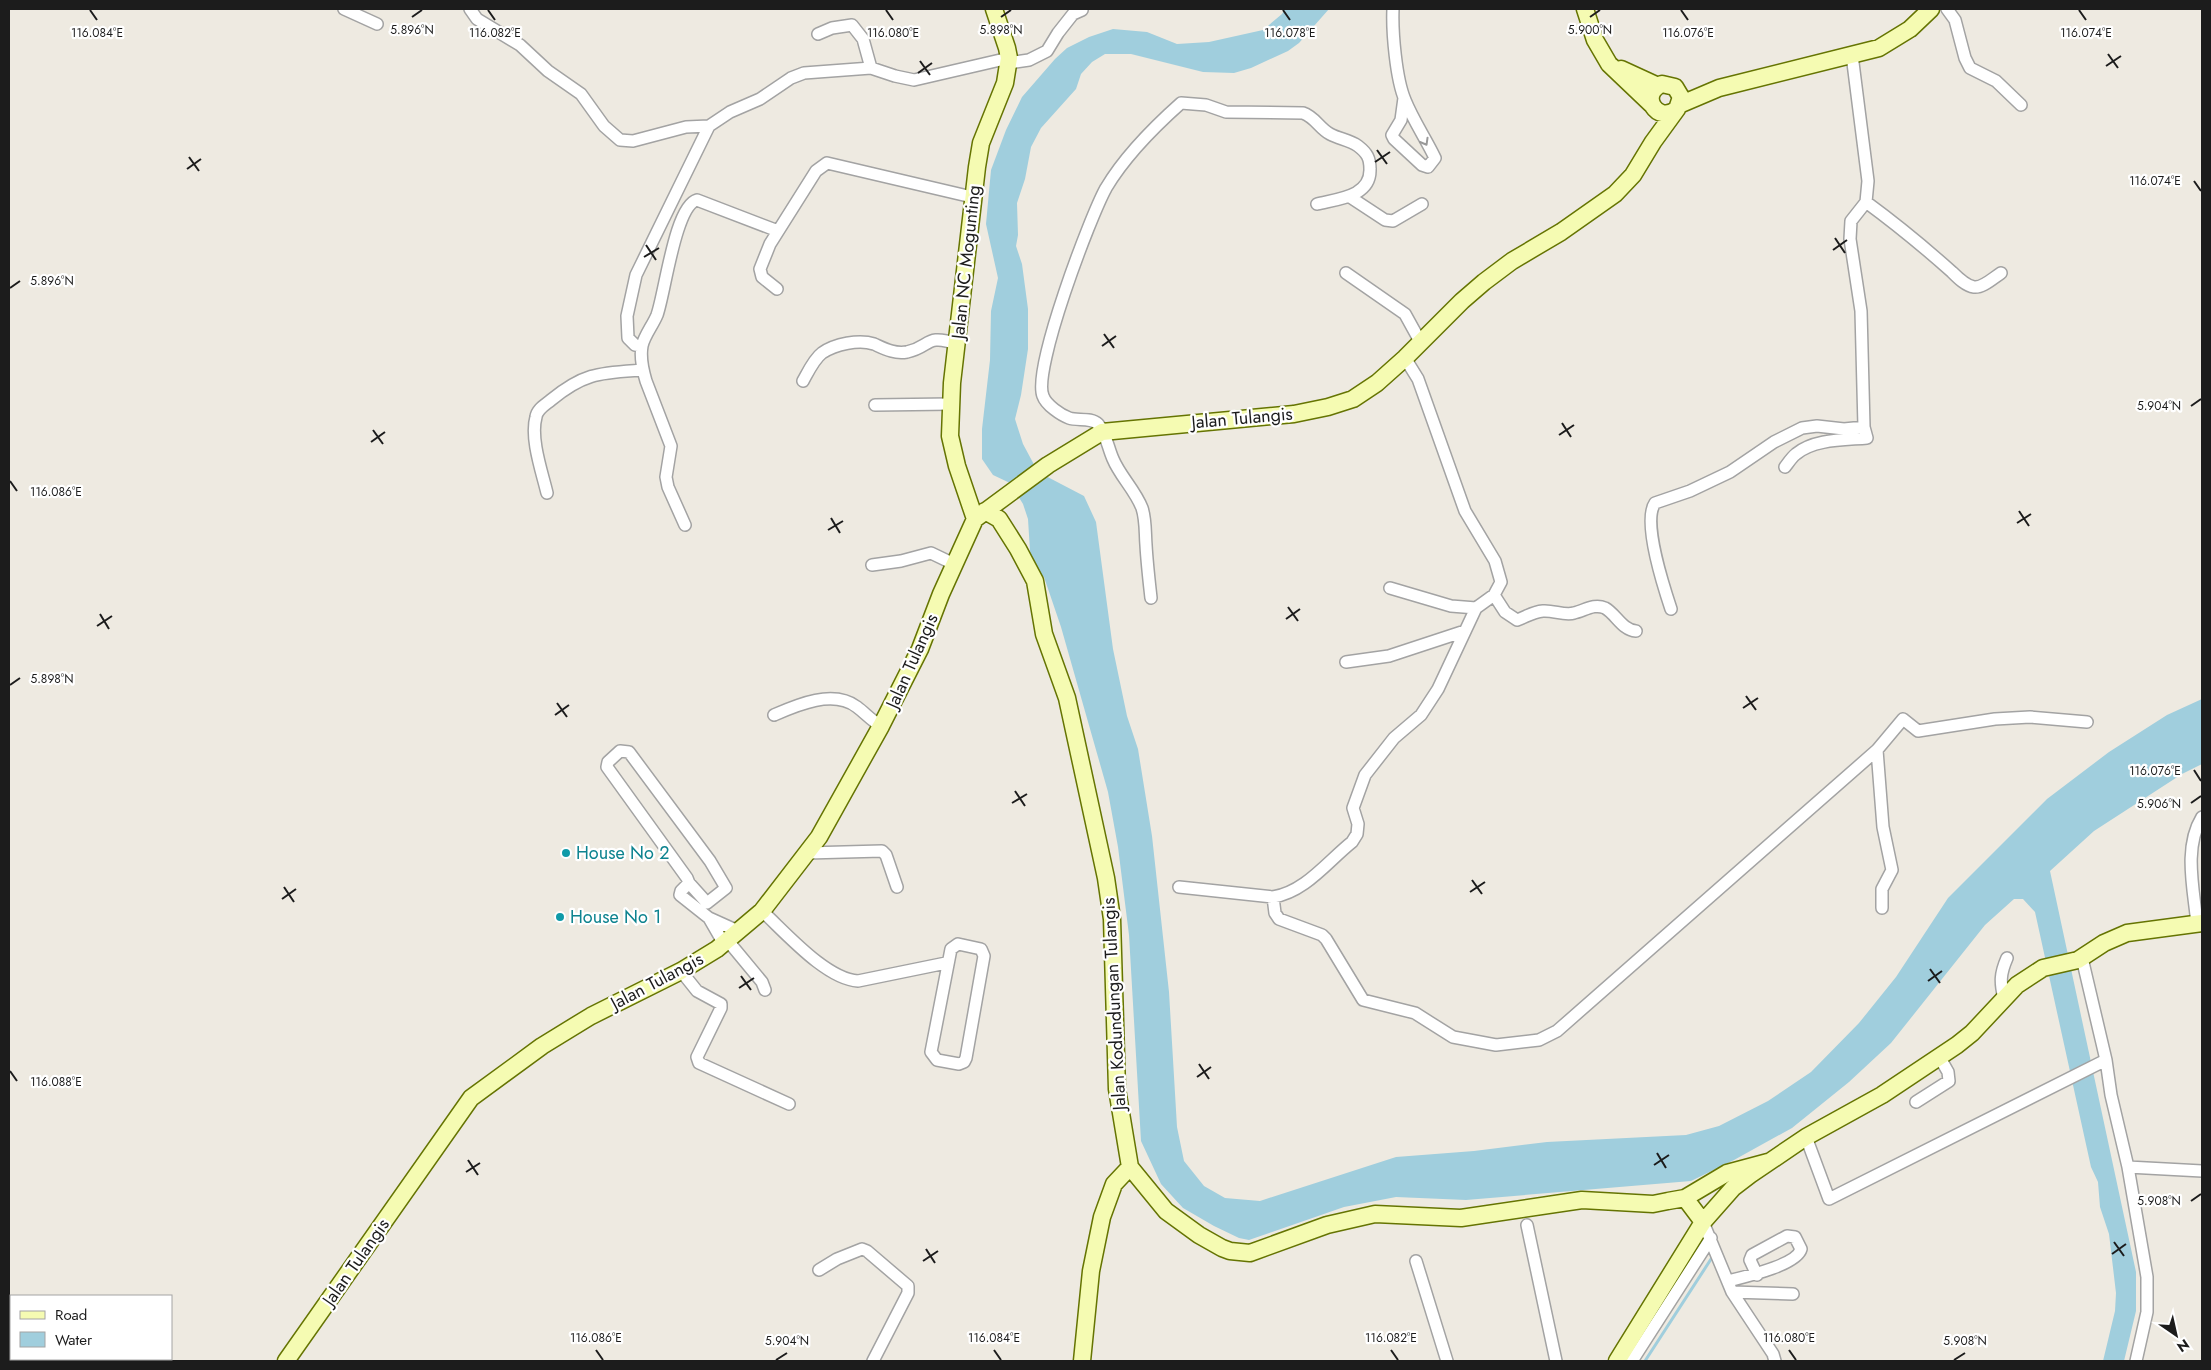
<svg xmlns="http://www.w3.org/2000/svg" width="2211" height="1370" viewBox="0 0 2211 1370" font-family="Jost,sans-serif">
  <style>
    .water { fill: #a0cedd }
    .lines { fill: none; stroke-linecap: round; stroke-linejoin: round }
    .stream { stroke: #a0cedd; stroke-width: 3 }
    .street-casing { stroke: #a3a3a3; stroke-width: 14 }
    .secondary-casing { stroke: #657402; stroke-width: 19 }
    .street { stroke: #fff; stroke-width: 11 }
    .secondary { stroke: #f5fbb2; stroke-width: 16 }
    .oneway { stroke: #999 }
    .ticks { fill: none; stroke: #1c1c1c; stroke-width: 2 }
    .culture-dot { fill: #0f9aa8; stroke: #fff; stroke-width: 2 }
    .labels { text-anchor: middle; stroke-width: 4.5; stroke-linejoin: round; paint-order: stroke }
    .street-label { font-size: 18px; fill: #1c1c1c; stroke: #fff }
    .culture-label { font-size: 18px; fill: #0d838f; stroke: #fff; text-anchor: start }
    .ticks-label { font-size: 12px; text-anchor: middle; fill: #1c1c1c; stroke: #fff; stroke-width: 4.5; stroke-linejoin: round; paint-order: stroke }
  </style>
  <rect width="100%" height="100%" fill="#eeeae1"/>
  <path class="water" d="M 1285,9 L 1329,9 L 1299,43 L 1288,51 L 1251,68 L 1234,73 L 1203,72 L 1131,54 L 1105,54 L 1092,62 L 1081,74 L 1076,89 L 1041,128 L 1031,147 L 1025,179 L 1017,203 L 1018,235 L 1016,246 L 1022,264 L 1028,309 L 1028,349 L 1021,395 L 1015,419 L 1023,444 L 1038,472 L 1084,496 L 1096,522 L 1113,649 L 1127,716 L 1138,749 L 1152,836 L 1169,992 L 1177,1127 L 1184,1161 L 1204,1186 L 1225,1198 L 1260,1201 L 1396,1157 L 1474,1151 L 1547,1142 L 1686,1135 L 1719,1126 L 1768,1101 L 1811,1072 L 1859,1023 L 1896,977 L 1948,898 L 2047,799 L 2109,752 L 2167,715 L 2202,699 L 2202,764 L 2182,774 L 2094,831 L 2050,871 L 2136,1272 L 2136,1311 L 2124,1361 L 2103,1361 L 2115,1311 L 2116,1293 L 2109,1234 L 2100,1207 L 2098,1182 L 2091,1167 L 2035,912 L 2023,899 L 2014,899 L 1985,925 L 1891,1043 L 1849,1082 L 1792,1128 L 1734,1160 L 1691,1181 L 1466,1200 L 1396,1197 L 1344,1207 L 1249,1240 L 1239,1238 L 1214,1226 L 1183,1208 L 1161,1184 L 1141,1141 L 1129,935 L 1118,847 L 1108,792 L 1061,627 L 1044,577 L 1033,567 L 1030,551 L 1028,519 L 1023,504 L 1010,483 L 993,475 L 982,459 L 982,429 L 990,360 L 991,311 L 998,278 L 986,224 L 991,170 L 1006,130 L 1022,97 L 1055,59 L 1067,48 L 1089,37 L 1113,29 L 1147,32 L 1177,44 L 1209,42 L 1263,30 L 1282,14 Z"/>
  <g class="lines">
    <path class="stream" d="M 1645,1361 L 1713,1256"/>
    <defs>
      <path id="street" d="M 344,9 L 377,24
        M 470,9 L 477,19 L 520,45 L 548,71 L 581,94 L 604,126 L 620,140 L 633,141 L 686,127 L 709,126 L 730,112 L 760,99 L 791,78 L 804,73 L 871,68 L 895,76 L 914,80 L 1009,58
        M 1393,9 C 1392,32 1396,79 1405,100 C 1413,120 1426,139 1435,158 L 1428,167 L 1422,165 L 1394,139 L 1392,135 L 1401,120 L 1404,98
        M 1947,9 L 1955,20 L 1965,58 L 1970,68 L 1996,81 L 2021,105
        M 818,34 L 832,28 L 852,25 L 863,39 L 871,68
        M 1008,63 L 1029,60 L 1047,51 L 1058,33 L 1073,14 L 1082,10
        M 1350,197 L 1385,220 L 1393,221 L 1422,204
        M 1866,202 C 1896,224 1924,247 1952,272 C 1958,278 1966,286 1974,287 C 1983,288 1993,278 2001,273
        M 1346,273 L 1405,314 L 1421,343
        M 777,289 L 762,277 L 760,269 L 770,244 L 816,171 L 827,163 L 972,197
        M 642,346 L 635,345 L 628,338 L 627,316 L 636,275 L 709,126
        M 803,381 C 808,372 814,359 822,353 C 835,344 859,339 874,344 C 885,349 894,354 907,352 C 931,347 925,333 957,344
        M 875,405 L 951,404
        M 1785,467 C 1788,463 1792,457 1796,454 C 1814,439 1844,440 1867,438 L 1864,427 L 1861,311 L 1850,239 L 1851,221 L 1866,202 L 1868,181 L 1852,55
        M 547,493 C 542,472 530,438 536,417 C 537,409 545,405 551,400 C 585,372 601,373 643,370
        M 685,525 L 668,487 L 666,477 L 671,446 L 646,381 C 643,371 640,357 642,346 C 644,336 653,325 657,315 C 665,293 675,206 697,200 L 778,231
        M 872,565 L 901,561 L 931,553 L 954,564
        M 1390,588 L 1451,606 L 1476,608
        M 1494,595 L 1505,612 L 1517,620 C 1526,617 1532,612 1543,611 C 1553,610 1565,616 1574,613 C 1584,611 1594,603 1605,608 C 1616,614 1622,630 1636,631
        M 1151,598 C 1149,580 1147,563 1146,545 C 1145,533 1146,520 1142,508 C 1135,490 1120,476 1113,459 C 1108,448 1106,433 1098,424 C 1091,417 1077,421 1069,418 C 1061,415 1046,405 1043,396 C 1032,370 1090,217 1106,188 C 1125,156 1154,127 1181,103 L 1206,105 L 1226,112 L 1303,113 C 1315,117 1319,128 1330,134 C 1339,139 1350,140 1358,146 C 1367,153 1370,158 1370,169 C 1371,197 1337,199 1317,204
        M 1671,609 C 1664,588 1642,521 1655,503 L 1690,491 L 1730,472 L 1774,442 L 1802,428 L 1817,426 L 1844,429 L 1864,427
        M 1346,662 L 1389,656 L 1465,631
        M 774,715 C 797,705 833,689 857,707 C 865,713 872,721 881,726
        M 1877,750 L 1883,827 L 1892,870 L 1882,889 L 1882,908
        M 807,853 L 882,851 L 886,855 L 897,887
        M 689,883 L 707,903 L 726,888 L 710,861 L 629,752 L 620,751 L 608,762 L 607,767 L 687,878 L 689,883 L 681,891 L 680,895 L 709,918 L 740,932
        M 1179,887 L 1273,897 C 1305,892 1327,862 1352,842 L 1357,834 L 1358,824 L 1353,808 L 1365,775 L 1394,738 L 1421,715 L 1438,689 L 1476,608 L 1494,595 L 1501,582 L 1495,561 L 1465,511 L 1423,393 L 1418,379 L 1405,358
        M 1273,897 L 1275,913 L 1279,919 L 1322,935 L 1326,939 L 1363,1000 L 1415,1013 L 1453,1037 L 1496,1045 L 1539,1040 L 1557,1031 L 1877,750 L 1903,719 L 1918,731 L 1995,719 L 2030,717 L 2087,722
        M 762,911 C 786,933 826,979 858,981 L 946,963
        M 709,918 L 724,944
        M 2197,924 C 2194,890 2183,848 2202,817
        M 728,941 L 762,982 L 765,990
        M 958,944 L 981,949 L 984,956 L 966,1058 L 964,1062 L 959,1064 L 937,1060 L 931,1052 L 951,949 Z
        M 2082,958 L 2106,1060 L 2111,1095 L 2128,1167 L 2147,1277 L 2147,1312 L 2136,1361
        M 681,971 L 697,991 L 721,1004 L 721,1008 L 697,1057 L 699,1063 L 789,1104
        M 2004,999 C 2000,982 2000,974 2007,958
        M 1916,1102 L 1949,1081 L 1948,1072 L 1940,1058
        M 1806,1137 L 1829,1199 L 2106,1060
        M 2128,1167 L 2202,1171
        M 1703,1222 L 1732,1292 L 1773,1354 L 1775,1361
        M 1527,1225 L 1556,1361
        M 1416,1261 L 1447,1361
        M 819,1270 L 837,1259 L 862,1249 L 867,1251 L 908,1286 L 908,1293 L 873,1361
        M 1728,1281 C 1744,1277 1797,1265 1801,1249 L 1795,1237 L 1787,1236 L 1752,1255 L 1750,1260 L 1757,1275
        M 1732,1292 L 1793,1294
        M 1632,1361 L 1711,1238"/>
      <path id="secondary" d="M 1585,9 L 1595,40 L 1609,64 L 1651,104
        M 1621,69 L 1658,86
        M 1679,105 L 1719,88 L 1879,48 L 1910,29 L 1931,9
        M 985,511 L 999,519 L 1018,549 L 1035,581 L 1044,634 L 1067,698 L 1106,878 L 1112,919 L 1117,1089 L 1130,1167 L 1166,1211 L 1199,1235 L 1222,1248 L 1230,1251 L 1250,1253 L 1327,1225 L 1375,1214 L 1461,1218 L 1582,1200 L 1653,1204 L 1668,1201 L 1685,1198 L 1727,1173 L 1768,1162
        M 975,519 L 957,466 L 950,436 L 952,383 L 977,167 L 981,143 L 1005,83 L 1009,58 L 1007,48 L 994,9
        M 1685,1198 L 1703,1222
        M 286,1361 L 471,1098 L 542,1046 L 591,1016 L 681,971 L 717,949 L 762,911 L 819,837 L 881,726 L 920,649 L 941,594 L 975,519 L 1048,465 L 1102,432 L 1294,414 L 1328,407 L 1353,399 L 1377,383 L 1405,358 L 1462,301 L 1484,282 L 1512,261 L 1561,232 L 1615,194 L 1633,175 L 1653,142 L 1677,109 L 1681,97 L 1675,87 L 1662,84 C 1638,94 1657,125 1677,109
        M 1082,1361 L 1091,1271 L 1102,1217 L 1114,1184 L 1130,1167
        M 1617,1361 L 1703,1222 L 1733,1188 L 1750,1175 L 1806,1137 L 1882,1095 L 1957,1045 L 1972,1033 L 2017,985 L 2043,968 L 2078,960 L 2104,943 L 2127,933 L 2202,923"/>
    </defs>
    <use href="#street" class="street-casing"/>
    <use href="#secondary" class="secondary-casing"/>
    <use href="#street" class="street"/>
    <use href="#secondary" class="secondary"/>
  </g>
  <defs><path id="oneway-chevron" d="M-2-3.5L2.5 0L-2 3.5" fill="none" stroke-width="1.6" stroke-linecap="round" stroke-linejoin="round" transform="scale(1.25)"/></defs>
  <use class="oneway" href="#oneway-chevron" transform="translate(1425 142) rotate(60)"/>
  <path class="ticks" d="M 90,10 L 97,20M 488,10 L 495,20M 886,10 L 893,20M 1283,10 L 1290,20M 1681,10 L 1688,20M 2079,10 L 2086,20M 412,17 L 422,10M 1001,17 L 1011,10M 1590,17 L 1600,10M 2108,54 L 2118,68M 920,61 L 930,75M 2106,66 L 2121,56M 918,73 L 932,63M 1377,150 L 1387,164M 189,157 L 199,171M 1375,162 L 1390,152M 187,169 L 201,159M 2194,181 L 2201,191M 1835,238 L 1845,253M 646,245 L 656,260M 1833,250 L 1847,240M 644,257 L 659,248M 10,288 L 20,281M 1104,334 L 1114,348M 1102,346 L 1116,336M 2191,406 L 2201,399M 1562,423 L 1571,437M 373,430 L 383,444M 1559,435 L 1574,425M 371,442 L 385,432M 10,481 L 17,491M 2019,511 L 2029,526M 831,518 L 840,533M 2017,523 L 2031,514M 828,530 L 843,521M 1288,607 L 1298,621M 100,614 L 109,629M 1286,619 L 1300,609M 97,626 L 112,616M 10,685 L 20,678M 1746,696 L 1756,710M 557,703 L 567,717M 1743,708 L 1758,698M 555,715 L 569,705M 2194,770 L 2201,781M 1015,791 L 1025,806M 1012,803 L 1027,794M 2191,803 L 2201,796M 1472,880 L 1482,894M 284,887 L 294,902M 1470,892 L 1485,882M 282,899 L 296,889M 1930,969 L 1940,983M 741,976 L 751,990M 1928,981 L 1942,971M 739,988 L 754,978M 1199,1064 L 1209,1079M 10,1071 L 17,1081M 1197,1077 L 1211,1067M 1657,1153 L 1666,1168M 468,1160 L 478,1175M 1654,1165 L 1669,1155M 466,1172 L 480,1163M 2191,1201 L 2201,1194M 2114,1242 L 2124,1256M 926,1249 L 935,1263M 2112,1254 L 2126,1244M 923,1261 L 938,1251M 596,1350 L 603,1360M 994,1350 L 1001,1360M 1391,1350 L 1398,1360M 1789,1350 L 1796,1360M 776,1360 L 787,1353M 1954,1360 L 1965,1353"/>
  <g class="culture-dot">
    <circle cx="566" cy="853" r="5"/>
    <circle cx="560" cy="917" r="5"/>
  </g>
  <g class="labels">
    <g class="street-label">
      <text transform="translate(966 262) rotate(-84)" y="6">Jalan NC Mogunting</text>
      <text transform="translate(1242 418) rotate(-5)" y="6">Jalan Tulangis</text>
      <text transform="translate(912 661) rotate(-66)" y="6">Jalan Tulangis</text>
      <text transform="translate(657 981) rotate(-28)" y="6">Jalan Tulangis</text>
      <text transform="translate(1114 1004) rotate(-93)" y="6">Jalan Kodundungan Tulangis</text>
      <text transform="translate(356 1262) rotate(-55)" y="6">Jalan Tulangis</text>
    </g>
    <g class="culture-label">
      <text x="576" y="859">House No 2</text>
      <text x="570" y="923">House No 1</text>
    </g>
  </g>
  <g class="ticks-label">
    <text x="412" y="34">5.896°N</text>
    <text x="1001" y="34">5.898°N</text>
    <text x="1590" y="34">5.900°N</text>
    <text x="97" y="37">116.084°E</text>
    <text x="495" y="37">116.082°E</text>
    <text x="893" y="37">116.080°E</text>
    <text x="1290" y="37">116.078°E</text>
    <text x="1688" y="37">116.076°E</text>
    <text x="2086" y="37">116.074°E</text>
    <text x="2155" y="185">116.074°E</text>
    <text x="52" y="285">5.896°N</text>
    <text x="2159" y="410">5.904°N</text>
    <text x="56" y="496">116.086°E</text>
    <text x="52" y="683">5.898°N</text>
    <text x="2155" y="775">116.076°E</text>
    <text x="2159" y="808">5.906°N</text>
    <text x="56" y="1086">116.088°E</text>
    <text x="2159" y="1205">5.908°N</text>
    <text x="596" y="1342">116.086°E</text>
    <text x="994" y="1342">116.084°E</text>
    <text x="1391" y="1342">116.082°E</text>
    <text x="1789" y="1342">116.080°E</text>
    <text x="787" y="1345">5.904°N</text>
    <text x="1965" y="1345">5.908°N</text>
  </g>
  <rect width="2211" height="1370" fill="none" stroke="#1c1c1c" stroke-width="20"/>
  <rect x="10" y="1295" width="162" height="65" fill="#ffffff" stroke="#a4a4a4"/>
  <rect x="20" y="1311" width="25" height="8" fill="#f5fbb2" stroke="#a4a4a4"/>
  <text x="55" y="1320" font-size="15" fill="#1c1c1c">Road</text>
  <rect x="20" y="1332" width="25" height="15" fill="#a0cedd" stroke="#a4a4a4"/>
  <text x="55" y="1345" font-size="15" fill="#1c1c1c">Water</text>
  <g transform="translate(2176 1335) rotate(146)" stroke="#ffffff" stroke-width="4" paint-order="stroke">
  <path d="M0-4L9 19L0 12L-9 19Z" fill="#1c1c1c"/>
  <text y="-8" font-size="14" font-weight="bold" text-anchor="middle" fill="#1c1c1c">N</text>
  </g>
</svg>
